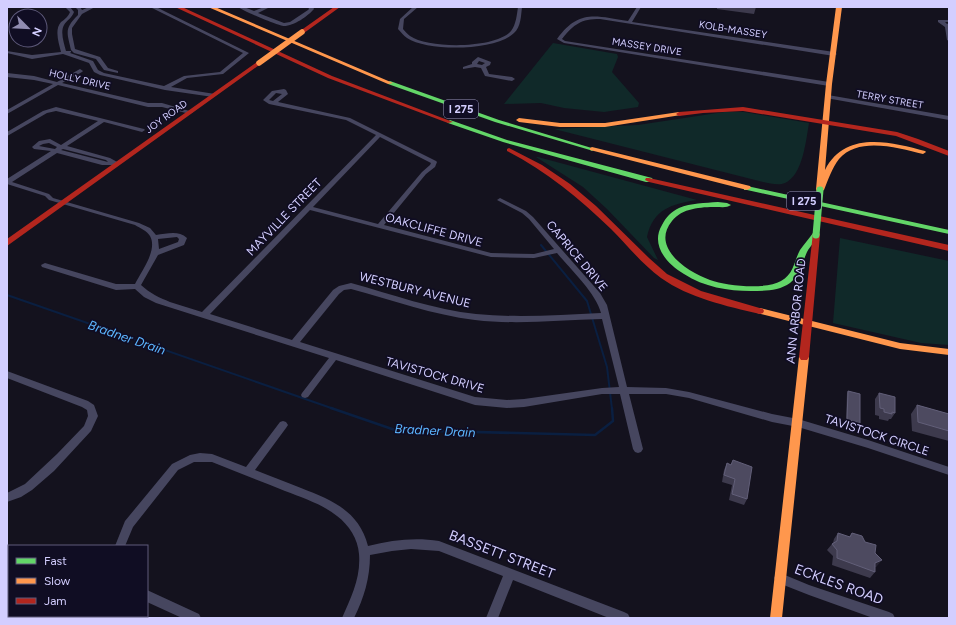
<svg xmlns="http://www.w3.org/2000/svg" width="956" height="625" viewBox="0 0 956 625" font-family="Figtree,sans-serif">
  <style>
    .green { fill: #102929 }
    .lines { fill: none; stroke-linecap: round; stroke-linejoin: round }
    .stream-far1 { stroke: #0a1f41; stroke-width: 2 }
    .stream { stroke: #0a1f41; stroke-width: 2.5 }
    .street { fill: #46465f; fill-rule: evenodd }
    .fast { fill: #63d668; fill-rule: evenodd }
    .slow { fill: #ff974d; fill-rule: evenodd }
    .jam { fill: #b3261e; fill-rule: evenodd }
    .fast-bridge { stroke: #63d668; stroke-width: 7 }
    .slow-bridge { stroke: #ff974d; stroke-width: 5.5 }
    .wall { fill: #3d3a4d }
    .shaded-wall { fill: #262332 }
    .building { fill: #4d4a60; stroke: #625f79 }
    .labels { text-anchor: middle; stroke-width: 3.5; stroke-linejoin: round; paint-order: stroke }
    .far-street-label { font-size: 10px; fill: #d3ceff; stroke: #100d23 }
    .shield { fill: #100d23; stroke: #9894bd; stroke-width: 1 }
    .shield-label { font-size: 11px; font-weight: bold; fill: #d3ceff }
    .street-label { font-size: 12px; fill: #d3ceff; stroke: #100d23 }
    .water-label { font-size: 13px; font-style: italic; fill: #5cb6ff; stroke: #100d23 }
    .near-street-label { font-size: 14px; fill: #d3ceff; stroke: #100d23 }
  </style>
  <rect width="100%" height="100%" fill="#14121e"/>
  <path class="green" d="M 553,43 L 617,54 L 618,57 L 612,72 L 639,103 L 638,107 L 604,112 L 564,108 L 541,103 L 504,104 Z
    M 724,112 L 744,112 L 809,123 C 806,140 803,175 785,183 C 778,186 770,183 763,182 L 554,129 L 638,125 Z
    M 536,157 L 538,157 L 697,200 C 672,204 653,209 647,237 L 658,260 L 654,258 L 607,209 L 583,187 Z
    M 840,238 L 949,261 L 949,345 L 921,343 L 833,323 Z
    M 7,550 L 9,550 L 9,616 L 49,616 L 49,618 L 7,618 Z"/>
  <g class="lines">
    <path class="stream-far1" d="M 541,245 L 587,301 L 607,367 L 612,409
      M 7,295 L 334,409"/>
    <path class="stream" d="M 331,408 L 395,430 L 595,435 L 613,421 L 612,408"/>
    <path class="street" d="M 65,7 L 70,7 L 74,12 C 72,18 67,20 64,25 C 60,32 64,43 66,51 L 71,51 L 71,52 L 70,53 L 93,61 L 98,70 L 104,73 L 164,86 L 184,76 L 220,72 L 243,53 L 150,7 L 156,7 L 249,53 L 223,74 L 187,78 L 171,87 L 215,94 L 216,95 L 213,97 L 165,90 L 100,75 L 94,72 L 89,63 L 63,54 L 32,59 L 7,53 L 7,51 L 32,55 L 61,52 C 59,43 54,30 61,22 C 65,19 68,17 70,12 Z
      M 75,7 L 80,7 L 82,10 L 89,7 L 95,7 L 82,14 L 72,28 L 72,34 L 75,49 L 100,57 L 108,68 L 118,71 L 118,73 L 104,70 L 96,59 L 74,53 L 71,50 C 67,32 64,29 78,15 L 78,10 Z
      M 238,7 L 244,7 L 254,11 L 264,7 L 270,7 L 258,13 L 284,23 L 290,22 L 308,10 L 309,9 L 308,7 L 313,7 L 314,9 C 308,16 294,26 284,26 C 279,26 243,11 238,7 Z
      M 413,7 L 418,7 L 404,19 L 403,29 C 405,31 407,34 410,36 C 428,49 496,49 511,31 C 516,25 517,14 518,7 L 522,7 C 521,15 521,27 514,33 C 496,51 428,52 407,38 C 404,36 401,32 398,29 L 400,19 Z
      M 637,7 L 641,7 L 632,22 L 834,52 L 837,54 L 834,56 L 600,19 C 581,19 574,24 562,39 L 565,41 L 829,82 L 832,84 L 829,86 L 564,43 L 557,39 C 579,9 595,16 628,21 Z
      M 938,20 L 949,20 L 949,22 L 945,22 L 947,24 L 949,23 L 949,41 L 947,40 L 945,27 L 938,22 Z
      M 478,57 L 491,62 L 490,65 L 486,67 L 489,74 L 512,77 L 515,79 L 512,81 L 485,76 L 481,68 L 475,67 L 463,69 L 463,67 L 472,64 L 472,62 ZM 479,61 L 485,63 L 482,65 L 477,64 Z
      M 80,69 L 83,71 L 82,72 L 62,83 L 148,103 L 162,103 L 193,112 L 190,114 L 162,107 L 148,107 L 58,85 L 7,114 L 7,110 L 53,84 L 34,80 L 7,77 L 7,73 L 34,76 L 57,82 Z
      M 284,89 L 286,90 L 288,94 L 278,102 L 350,118 L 436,161 L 437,162 L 435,167 L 426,174 L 384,225 L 491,253 L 534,254 L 554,249 L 529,219 L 522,213 L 497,200 L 500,198 L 526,211 L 533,217 L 600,293 L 607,305 L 627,387 L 666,388 L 689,392 L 772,414 L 798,419 L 868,440 L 949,467 L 949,475 L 868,448 L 798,427 L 772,422 L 689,398 L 666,394 L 629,394 L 643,449 L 641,452 L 638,453 L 635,452 L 633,449 L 620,394 L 602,394 L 524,407 L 507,408 L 475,405 L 336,360 L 308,397 L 305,398 L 302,397 L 301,395 L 302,393 L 329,358 L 156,303 L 144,297 L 135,289 L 116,290 L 42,267 L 41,265 L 45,263 L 116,284 L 135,284 C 141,272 158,250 150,236 C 147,231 140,228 135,225 L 49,200 L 45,196 L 7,184 L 7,179 L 51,151 L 34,149 L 32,147 L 39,141 L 50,139 L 61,145 L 98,121 L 56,111 L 47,113 L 9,135 L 7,136 L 7,132 L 43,111 L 56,107 L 144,129 L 145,130 L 142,132 L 104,122 L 67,146 L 110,158 L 119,163 L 119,165 L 102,165 L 57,153 L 12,182 L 49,194 L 53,198 L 139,223 L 150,228 L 156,235 C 167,234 178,230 187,238 L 184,245 L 158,255 L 141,285 C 158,301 181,305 202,312 L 376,135 L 346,120 L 269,104 L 263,100 L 272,91 ZM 276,93 L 282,94 L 273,101 L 269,100 ZM 380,137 L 431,163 L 430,165 L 422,172 L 378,224 L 313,207 ZM 49,143 L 57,147 L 55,149 L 39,146 L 43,144 ZM 63,149 L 106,160 L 108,162 L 61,150 ZM 310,210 L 491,257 L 534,258 L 557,253 C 571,270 596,293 601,313 C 559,315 517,318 476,314 C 435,310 391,294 351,283 L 339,286 L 333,290 L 292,340 L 210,314 ZM 177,237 L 179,239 L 178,242 L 159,249 L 158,239 ZM 351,289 C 392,300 433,315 475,320 C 517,325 560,320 602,319 L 619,387 L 602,388 L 524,399 L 507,400 L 475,397 L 300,342 L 339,294 L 344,290 Z
      M 828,95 L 949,116 L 949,120 L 826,98 L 826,96 Z
      M 7,371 L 88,401 L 94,405 L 98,416 L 91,431 L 54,471 L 32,490 L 21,497 L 7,502 L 7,493 L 25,484 L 57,454 L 84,426 L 88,416 L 87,410 L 82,407 L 7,378 Z
      M 283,421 L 286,422 L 288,425 L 286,428 L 255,470 C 270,476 286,482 301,488 C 332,500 359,511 368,546 C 392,540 415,537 439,541 L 624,612 L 628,614 L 630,618 L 609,618 L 513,580 L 498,618 L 486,618 L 503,576 L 439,551 L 411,549 L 392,551 L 370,555 C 370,578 364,598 354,618 L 342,618 C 351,597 361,578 359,554 C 358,539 349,525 337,516 C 322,504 303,498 285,491 C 261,481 236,472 212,462 L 194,462 L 178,470 L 133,527 L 125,546 L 115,546 L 125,521 L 172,464 L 190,455 L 200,453 L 212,454 L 246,467 L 280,422 Z
      M 780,573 L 809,585 L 889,612 L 893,614 L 895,618 L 873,618 L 809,595 L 776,582 L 774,578 L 776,574 Z
      M 147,590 L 199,614 L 201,618 L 182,618 L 147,602 Z"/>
    <path class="fast" d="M 390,81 L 499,120 L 595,149 L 592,151 L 590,150 L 495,122 L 388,84 L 388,82 Z
      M 450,120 L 507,140 L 652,178 L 653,180 L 649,182 L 646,182 L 503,142 L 448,123 L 447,122 Z
      M 744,186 L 747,186 L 949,230 L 949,234 L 747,190 L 744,190 Z
      M 718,202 L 727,203 L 731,205 C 727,208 722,207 716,207 C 701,207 682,208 672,221 C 650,248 688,272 710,280 C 727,286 765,290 781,281 C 794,274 794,261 800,250 C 804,244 809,239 813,233 L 819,233 L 820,235 C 816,241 810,246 807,252 C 802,263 800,275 790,283 C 779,291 764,291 751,291 C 728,291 704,287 684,274 C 667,264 650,245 662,225 C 666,217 671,212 679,208 C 691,203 705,203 718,202 Z"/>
    <path class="slow" d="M 208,7 L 215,7 L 393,83 L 388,84 Z
      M 836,7 L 842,7 L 832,84 L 825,170 C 845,130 891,142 925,151 L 926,152 L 923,154 C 898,148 859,136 839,159 C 832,168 828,180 824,190 L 820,192 L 817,192 L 816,189 L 826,84 Z
      M 679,112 L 682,114 L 681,115 L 605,127 L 560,127 L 519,122 L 516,120 L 519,118 L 560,123 L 605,123 Z
      M 592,147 L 750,186 L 751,188 L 747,190 L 590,150 L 590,148 Z
      M 760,308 L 900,343 L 949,349 L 949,355 L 900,349 L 757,313 L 756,311 L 757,309 Z
      M 804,353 L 807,354 L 809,357 L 782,618 L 770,618 L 799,357 L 801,354 Z"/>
    <path class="jam" d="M 175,7 L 182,7 L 332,76 L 453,122 L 448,123 L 328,78 Z
      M 334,7 L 340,7 L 304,33 L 300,33 L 300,31 Z
      M 257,62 L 262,63 L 7,246 L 7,239 Z
      M 743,107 L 897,132 L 918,139 L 949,151 L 949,156 L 896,136 L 743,111 L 703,113 L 679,116 L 676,114 L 679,112 Z
      M 509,148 L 542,165 L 570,184 L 596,206 L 649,258 L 667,274 L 701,291 L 763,309 L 764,311 L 763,313 L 760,314 C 726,306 689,298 661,278 C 642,264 627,245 611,229 C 579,198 546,171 507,151 L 507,149 Z
      M 646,178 L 649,178 L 949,245 L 949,251 L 649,182 L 645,180 Z
      M 813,233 L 819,233 L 820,235 L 809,357 L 807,360 L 801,360 L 799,357 Z"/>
    <path class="fast-bridge" d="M 816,235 L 820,190"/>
    <path class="slow-bridge" d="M 259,63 L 302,32"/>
  </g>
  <path class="wall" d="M 717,7 L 756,7 L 754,14 L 717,9 Z
    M 848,391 L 860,423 L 858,425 L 846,422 L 847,393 Z
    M 879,393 L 895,413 L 891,419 L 889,419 L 888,421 L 879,419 L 879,416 L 875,415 L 875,399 Z
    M 917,405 L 949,414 L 949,441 L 912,431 L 911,414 Z
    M 727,463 L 747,499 L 744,505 L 729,500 L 732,485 L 722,482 L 724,470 Z
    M 838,533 L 849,537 L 852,533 L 865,542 L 875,553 L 877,566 L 875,567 L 875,572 L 870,578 L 832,565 L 833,556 L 827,550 L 832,544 L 833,543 L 834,539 Z"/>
  <path class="shaded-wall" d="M 882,560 L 877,566 L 870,569 L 875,563 Z"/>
  <path class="building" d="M 848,391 L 860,394 L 860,423 L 847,420 Z
    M 879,393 L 895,397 L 895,413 L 892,412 L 892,414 L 884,412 L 884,409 L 880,408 Z
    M 917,405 L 949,414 L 949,431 L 918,422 Z
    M 733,460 L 752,467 L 747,499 L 732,494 L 735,479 L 724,475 L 727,463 L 731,465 Z
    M 838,533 L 850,537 L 852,533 L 862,536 L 865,542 L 876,545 L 875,553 L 882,560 L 875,563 L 875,572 L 837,558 L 837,550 L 832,544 L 837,541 Z"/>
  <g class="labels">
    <g class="far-street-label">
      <text transform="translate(733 29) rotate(9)" y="4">KOLB-MASSEY</text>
      <text transform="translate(647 46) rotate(9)" y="4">MASSEY DRIVE</text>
      <text transform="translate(80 79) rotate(13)" y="4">HOLLY DRIVE</text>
      <text transform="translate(890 99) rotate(10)" y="4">TERRY STREET</text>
      <text transform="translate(166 116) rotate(-36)" y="4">JOY ROAD</text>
    </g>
    <g class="shield">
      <rect x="444" y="100" width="34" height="18" rx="3"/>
      <rect x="787" y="192" width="34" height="18" rx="3"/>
    </g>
    <g class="shield-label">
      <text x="461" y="113">I 275</text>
      <text x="804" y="205">I 275</text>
    </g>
    <g class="street-label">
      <text transform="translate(284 217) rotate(-46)" y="4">MAYVILLE STREET</text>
      <text transform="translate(434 230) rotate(15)" y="4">OAKCLIFFE DRIVE</text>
      <text transform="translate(577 256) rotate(50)" y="4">CAPRICE DRIVE</text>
      <text transform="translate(415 290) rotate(14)" y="4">WESTBURY AVENUE</text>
      <text transform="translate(796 311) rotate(-84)" y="4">ANN ARBOR ROAD</text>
      <text transform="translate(435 375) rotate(16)" y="4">TAVISTOCK DRIVE</text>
      <text transform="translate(877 435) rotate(18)" y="4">TAVISTOCK CIRCLE</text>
    </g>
    <g class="water-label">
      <text transform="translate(127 337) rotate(19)" y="5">Bradner Drain</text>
      <text transform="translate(435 430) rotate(3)" y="5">Bradner Drain</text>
    </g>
    <g class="near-street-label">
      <text transform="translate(502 554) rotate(21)" y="5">BASSETT STREET</text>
      <text transform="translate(839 584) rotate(20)" y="5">ECKLES ROAD</text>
    </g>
  </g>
  <rect width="956" height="625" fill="none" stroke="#d3ceff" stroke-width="16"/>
  <rect x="8" y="545" width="140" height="72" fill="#100d23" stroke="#5e5a7b"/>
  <rect x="16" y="558" width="20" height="6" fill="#63d668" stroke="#5e5a7b"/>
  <text x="44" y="565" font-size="12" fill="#d3ceff">Fast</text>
  <rect x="16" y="578" width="20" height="6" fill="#ff974d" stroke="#5e5a7b"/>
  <text x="44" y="585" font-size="12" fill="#d3ceff">Slow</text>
  <rect x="16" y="598" width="20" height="6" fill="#b3261e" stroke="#5e5a7b"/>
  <text x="44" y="605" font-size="12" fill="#d3ceff">Jam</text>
  <g transform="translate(28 28) rotate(114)"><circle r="19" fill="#100d23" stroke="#5e5a7b"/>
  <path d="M0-3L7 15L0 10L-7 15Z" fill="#908cb0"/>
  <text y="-6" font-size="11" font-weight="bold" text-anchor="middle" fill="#d3ceff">N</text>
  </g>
</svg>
